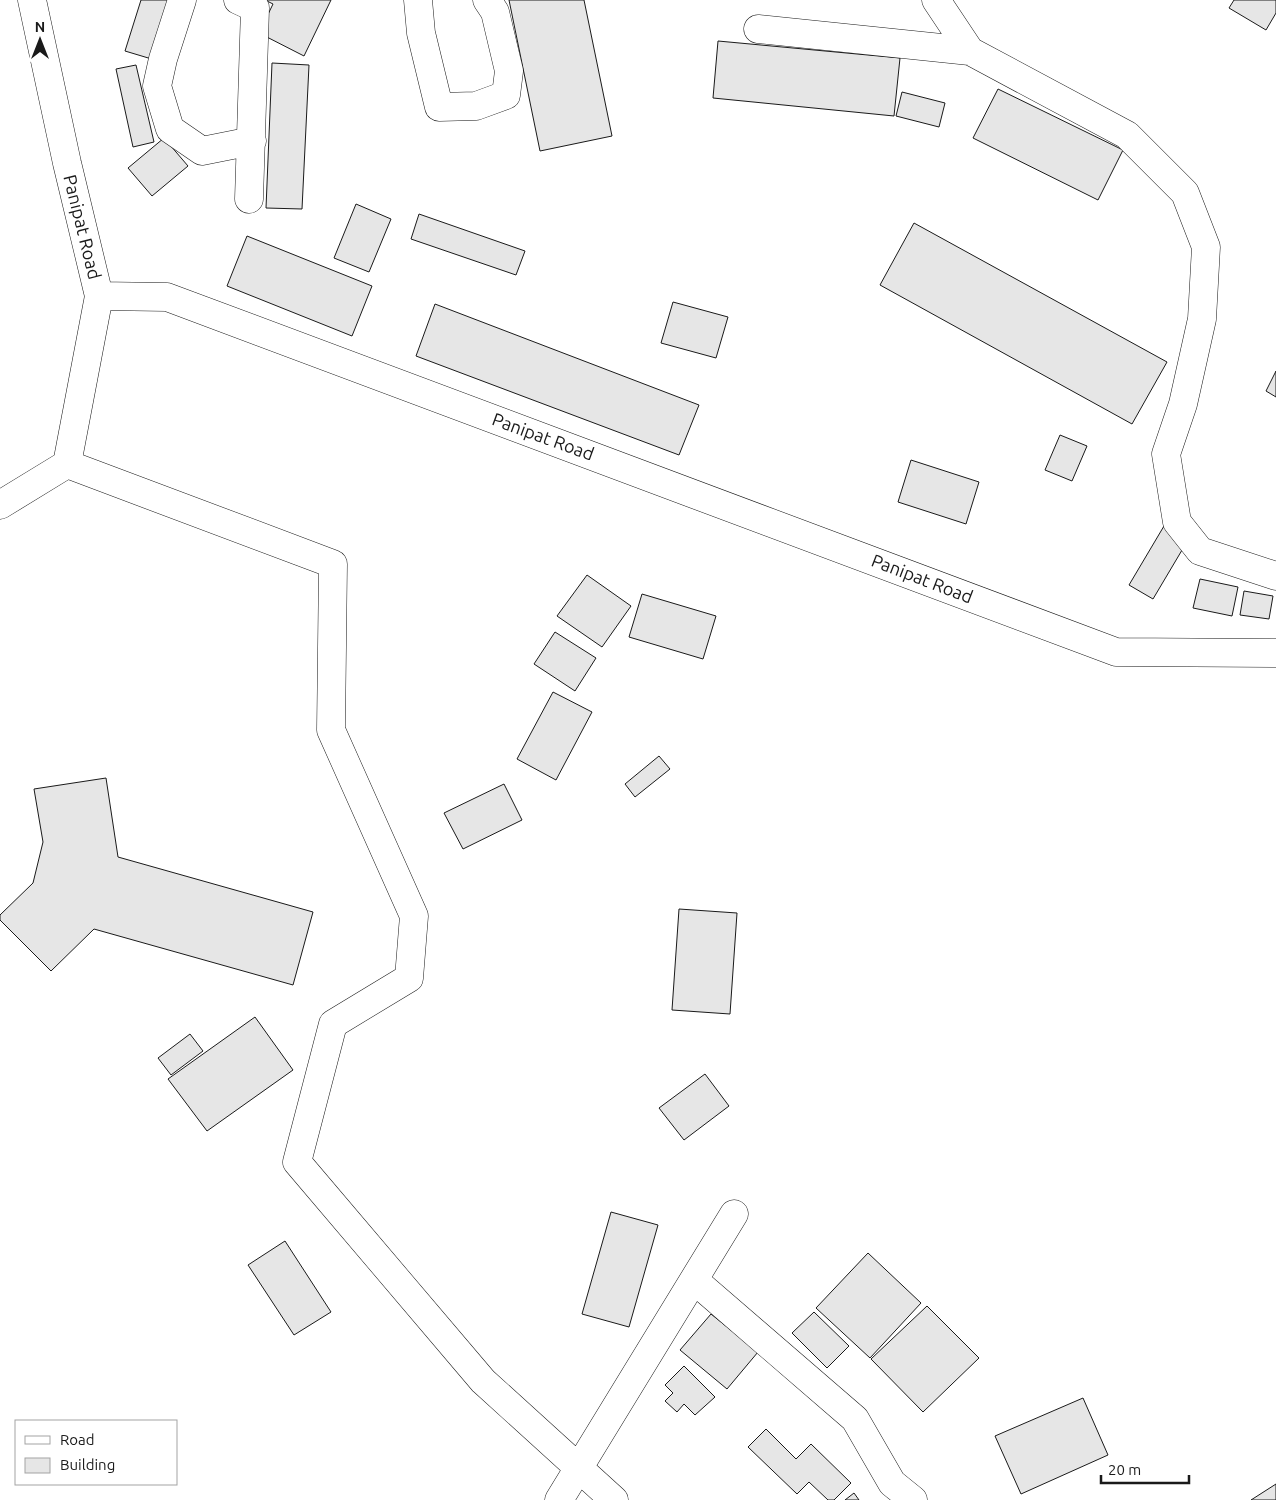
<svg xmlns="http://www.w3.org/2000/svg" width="1276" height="1500" viewBox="0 0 1276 1500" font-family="Ubuntu,sans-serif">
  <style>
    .building { fill: #e6e6e6; stroke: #1a1a1a }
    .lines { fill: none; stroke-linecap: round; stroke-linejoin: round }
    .minor-casing { stroke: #1a1a1a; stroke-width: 29 }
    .minor { stroke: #fff; stroke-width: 28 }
    .labels { text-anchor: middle; stroke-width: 4; stroke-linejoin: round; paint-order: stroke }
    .street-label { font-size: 18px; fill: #1a1a1a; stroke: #fff }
  </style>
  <rect width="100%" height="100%" fill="#fff"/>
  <path class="building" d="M 141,0 L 175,0 L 155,60 L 125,51 Z
    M 265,0 L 331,0 L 304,56 L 259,33 L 273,4 Z
    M 509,0 L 584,0 L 612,136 L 540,151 Z
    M 1234,0 L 1276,0 L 1276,13 L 1266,30 L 1229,8 Z
    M 718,41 L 900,58 L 894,116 L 713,98 Z
    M 272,63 L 309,65 L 302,209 L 266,208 Z
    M 136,65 L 154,142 L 133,147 L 116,69 Z
    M 998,89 L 1123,150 L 1098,200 L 973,138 Z
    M 902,92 L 945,103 L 939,127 L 896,116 Z
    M 164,138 L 188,166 L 152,196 L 128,168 Z
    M 356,204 L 391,219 L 369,272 L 334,258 Z
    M 419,214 L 525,251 L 516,275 L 411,239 Z
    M 914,223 L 1167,362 L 1132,424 L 880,285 Z
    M 247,236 L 372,286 L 352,336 L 227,286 Z
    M 673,302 L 728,317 L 716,358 L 661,343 Z
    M 435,304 L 699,405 L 679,455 L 416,356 Z
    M 1276,371 L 1276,397 L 1266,391 Z
    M 1060,435 L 1087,446 L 1072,481 L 1045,470 Z
    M 911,460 L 979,482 L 966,524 L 898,502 Z
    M 1164,526 L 1188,540 L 1153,599 L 1129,585 Z
    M 587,575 L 631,606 L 602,647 L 557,616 Z
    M 1200,579 L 1238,587 L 1232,616 L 1193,608 Z
    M 1244,591 L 1273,596 L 1269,619 L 1240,615 Z
    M 642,594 L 716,616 L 703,659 L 629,637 Z
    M 555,632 L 596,658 L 575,691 L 534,664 Z
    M 553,692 L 592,712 L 556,780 L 517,759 Z
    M 659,756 L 670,769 L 635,797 L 625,784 Z
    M 106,778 L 118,857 L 313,912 L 293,985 L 94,929 L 51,971 L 0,920 L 0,915 L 33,883 L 43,842 L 34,789 Z
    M 504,784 L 522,820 L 463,849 L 444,813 Z
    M 679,909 L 737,913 L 730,1014 L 672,1010 Z
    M 255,1017 L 293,1070 L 207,1131 L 168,1079 Z
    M 190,1034 L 203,1051 L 171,1075 L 158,1058 Z
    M 705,1074 L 729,1106 L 684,1140 L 659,1108 Z
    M 611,1212 L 658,1225 L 629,1327 L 582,1314 Z
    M 285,1241 L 331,1312 L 294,1335 L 248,1265 Z
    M 868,1253 L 921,1303 L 870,1358 L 816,1308 Z
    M 927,1306 L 979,1358 L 923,1412 L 871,1359 Z
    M 814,1312 L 849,1346 L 827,1368 L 792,1333 Z
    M 711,1314 L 758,1352 L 727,1389 L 680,1350 Z
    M 684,1366 L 715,1397 L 695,1415 L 684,1404 L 677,1412 L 665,1401 L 673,1393 L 665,1385 Z
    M 1083,1398 L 1108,1455 L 1021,1494 L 995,1436 Z
    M 766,1429 L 796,1459 L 811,1444 L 851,1483 L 834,1500 L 828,1500 L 809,1482 L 797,1494 L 748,1447 Z
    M 1276,1484 L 1276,1500 L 1251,1500 Z
    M 854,1493 L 859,1500 L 845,1500 Z"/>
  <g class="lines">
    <defs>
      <path id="minor" d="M 182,0 L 163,59 L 157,86 L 170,129 L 202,151 L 252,141
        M 238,0 L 255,8 L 249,199
        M 418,0 L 421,33 L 439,107 L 476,106 L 506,95 L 509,71 L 495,12 L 487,0
        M 936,0 L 970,51 L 1127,135 L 1185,193 L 1206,247 L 1202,319 L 1183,404 L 1166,454 L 1177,522 L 1200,551 L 1276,576
        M 758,29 L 970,51
        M 99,296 L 167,297 L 1116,652 L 1276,653
        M 67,464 L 333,564 L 331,730 L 414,916 L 409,978 L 333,1024 L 297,1162 L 483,1381 L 614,1500
        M 0,505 L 67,464 L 99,296 L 67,163 L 32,0
        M 694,1280 L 855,1419 L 892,1483 L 913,1500
        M 559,1500 L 734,1214"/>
    </defs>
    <use href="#minor" class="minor-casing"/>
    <use href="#minor" class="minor"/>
  </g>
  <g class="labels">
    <g class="street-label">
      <text transform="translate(82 227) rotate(76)" y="6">Panipat Road</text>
      <text transform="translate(543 437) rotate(20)" y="6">Panipat Road</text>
      <text transform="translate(922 579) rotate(21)" y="6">Panipat Road</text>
    </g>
  </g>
  <rect x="15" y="1420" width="162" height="65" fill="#ffffff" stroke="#a3a3a3"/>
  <rect x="25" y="1436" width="25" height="8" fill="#ffffff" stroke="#a3a3a3"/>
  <text x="60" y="1445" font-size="15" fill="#1a1a1a">Road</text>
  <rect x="25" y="1458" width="25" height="15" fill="#e6e6e6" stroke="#a3a3a3"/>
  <text x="60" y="1470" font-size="15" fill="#1a1a1a">Building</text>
  <g transform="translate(40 40)" stroke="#ffffff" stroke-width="4" paint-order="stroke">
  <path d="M0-4L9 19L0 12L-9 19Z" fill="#1a1a1a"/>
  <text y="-8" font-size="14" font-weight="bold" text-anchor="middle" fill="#1a1a1a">N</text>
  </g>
  <path d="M1101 1475v8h88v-8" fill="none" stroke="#1a1a1a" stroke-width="2.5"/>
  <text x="1108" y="1475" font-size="15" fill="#1a1a1a" stroke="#ffffff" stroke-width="4" paint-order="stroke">20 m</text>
</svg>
